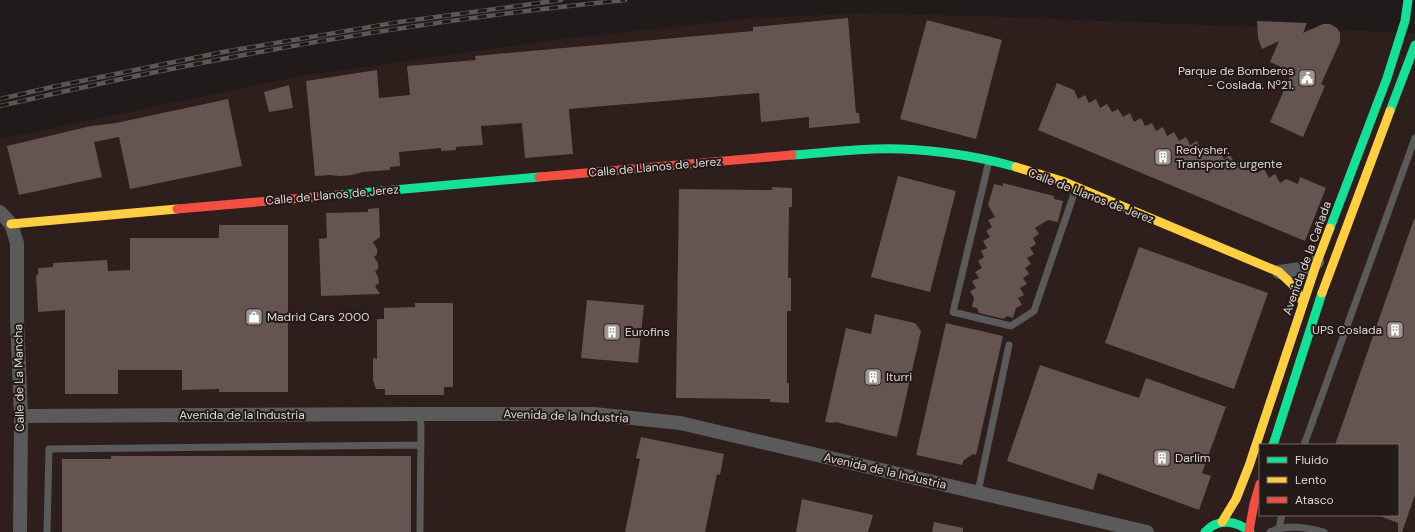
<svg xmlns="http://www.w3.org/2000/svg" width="1415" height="532" viewBox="0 0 1415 532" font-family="'DM Sans',sans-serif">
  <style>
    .built { fill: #2e1e1c; fill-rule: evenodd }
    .building { fill: #665450 }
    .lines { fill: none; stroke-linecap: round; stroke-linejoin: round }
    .lane { stroke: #5a5a5b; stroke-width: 7 }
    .street { stroke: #5a5a5b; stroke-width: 14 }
    .fast { stroke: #16e098; stroke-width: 9 }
    .slow { stroke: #ffcf43; stroke-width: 9 }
    .jam { stroke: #f24e42; stroke-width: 9 }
    .rail-casing { stroke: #5a5758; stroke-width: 4.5 }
    .rail { stroke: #231917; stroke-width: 3; stroke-dasharray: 9; stroke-linecap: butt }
    .labels { text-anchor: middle; stroke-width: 4; stroke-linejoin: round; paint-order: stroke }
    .poi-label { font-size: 12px; fill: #dfd8d6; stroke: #231917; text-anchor: start }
    .street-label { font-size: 12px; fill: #dfd8d6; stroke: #231917 }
  </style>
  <rect width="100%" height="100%" fill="#201b1a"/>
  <path class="built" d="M 861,13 L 977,16 L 1415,33 L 1415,532 L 0,532 L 0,139 L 300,76 L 562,39 L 745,19 ZM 1260,445 L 1398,445 L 1398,515 L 1260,515 Z"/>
  <path class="building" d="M 848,18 L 856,113 L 859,113 L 860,123 L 809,128 L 809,117 L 761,122 L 759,93 L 569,109 L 573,154 L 525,158 L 522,123 L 481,126 L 483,145 L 456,147 L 456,150 L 441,151 L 441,148 L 399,152 L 400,166 L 390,167 L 390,170 L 363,172 L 352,175 L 340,176 L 329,175 L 315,176 L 306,81 L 377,70 L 379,98 L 410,95 L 407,66 L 476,60 L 475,56 L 753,31 L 753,27 Z
    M 927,20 L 1002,40 L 976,139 L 900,119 Z
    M 1257,21 L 1307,23 L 1303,33 L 1323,24 L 1330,24 L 1337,28 L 1340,33 L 1340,42 L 1321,84 L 1325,86 L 1303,137 L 1270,122 L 1292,72 L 1270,62 L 1279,41 L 1262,49 L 1258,38 Z
    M 1057,83 L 1074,90 L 1078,99 L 1085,95 L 1089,103 L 1096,99 L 1100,108 L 1107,104 L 1112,112 L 1118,109 L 1123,117 L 1130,113 L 1134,122 L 1141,118 L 1145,126 L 1152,123 L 1156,131 L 1163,127 L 1167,136 L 1174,132 L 1179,141 L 1186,137 L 1190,145 L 1197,141 L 1201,150 L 1208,146 L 1213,155 L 1219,151 L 1224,159 L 1230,155 L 1235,164 L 1242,160 L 1246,169 L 1253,165 L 1257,173 L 1264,169 L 1269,178 L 1275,174 L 1280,183 L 1286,179 L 1298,184 L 1300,177 L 1326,188 L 1305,241 L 1038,130 Z
    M 289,85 L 293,108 L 269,112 L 264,92 Z
    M 228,99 L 242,166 L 130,189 L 119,137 L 94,142 L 102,177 L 19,195 L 7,146 L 91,126 L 116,123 Z
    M 898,176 L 956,191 L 930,292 L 871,277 Z
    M 1003,183 L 1054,196 L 1054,199 L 1063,201 L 1058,222 L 1048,220 L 1035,228 L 1039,234 L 1033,238 L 1036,244 L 1030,248 L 1034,254 L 1027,258 L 1031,264 L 1025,268 L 1029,274 L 1023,278 L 1027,284 L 1020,288 L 1024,295 L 1018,298 L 1022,305 L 1016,308 L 1013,318 L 1007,316 L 1004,319 L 979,313 L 977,308 L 972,307 L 974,298 L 970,291 L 976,288 L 972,281 L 979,278 L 975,272 L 982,268 L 978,261 L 984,257 L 981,251 L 987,248 L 983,241 L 990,237 L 986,231 L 992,227 L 988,220 L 995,217 L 988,205 L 994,184 L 1003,186 Z
    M 772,187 L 792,188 L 792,207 L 789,207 L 788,278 L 791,278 L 791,311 L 787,311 L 787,383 L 789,383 L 789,403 L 770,402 L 770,399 L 676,398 L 679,189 L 772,190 Z
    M 379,208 L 380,237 L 373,242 L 377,249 L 377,254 L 374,257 L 378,263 L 378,269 L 375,271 L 378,277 L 379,283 L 375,286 L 380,294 L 321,296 L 319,239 L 327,238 L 326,213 L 368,212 L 368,209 Z
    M 1414,219 L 1415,219 L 1415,495 L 1402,532 L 1398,532 L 1398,523 L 1380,516 L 1380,515 L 1398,515 L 1398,445 L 1335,445 Z
    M 219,225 L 288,225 L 288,392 L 219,392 L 219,389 L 182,390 L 182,370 L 118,370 L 118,394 L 65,394 L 65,310 L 38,312 L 36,275 L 38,275 L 38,268 L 53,267 L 53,263 L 107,260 L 108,271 L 130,270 L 130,238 L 219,238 Z
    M 1139,247 L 1268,293 L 1234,389 L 1105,343 Z
    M 587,300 L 644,305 L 638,363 L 581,358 Z
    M 415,303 L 453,303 L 453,387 L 444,387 L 444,395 L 385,395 L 385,389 L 376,389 L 373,380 L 373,358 L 377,359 L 377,319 L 384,319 L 384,308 L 415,307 Z
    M 875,314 L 915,323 L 921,331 L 897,437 L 835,422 L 833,423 L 825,422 L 846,328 L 871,334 Z
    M 946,323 L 1003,336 L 976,455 L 973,454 L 964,460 L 962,465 L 916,455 Z
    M 1040,365 L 1139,398 L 1146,378 L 1226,407 L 1202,473 L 1211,476 L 1199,510 L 1098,473 L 1093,490 L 1007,461 Z
    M 641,437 L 724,454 L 720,475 L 717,474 L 705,532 L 625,532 L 640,459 L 636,458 Z
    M 111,456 L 411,456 L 411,532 L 62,532 L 62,459 L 111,459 Z
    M 802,499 L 873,515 L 868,532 L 796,532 Z
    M 934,522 L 963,528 L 963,532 L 932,532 Z"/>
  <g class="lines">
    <path class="lane" d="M 989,161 L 953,312 L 1011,326 L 1034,311 L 1076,188
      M 420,414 L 421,426 L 420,532
      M 1304,445 L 1415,138
      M 978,492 L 1009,345
      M 1279,528 L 1282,515
      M 47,532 L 49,449 L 421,445
      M 1270,532 C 1287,524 1306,527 1324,532"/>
    <path class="street" d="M 0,212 L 11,224 L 17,243 L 17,319 L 21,416 L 20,532
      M 1279,272 L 1301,269 L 1317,262
      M 21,416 L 420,414 L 594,414 L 680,423 L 1147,532"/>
    <path class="fast" d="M 1390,111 L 1415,45
      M 792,155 C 820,153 847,150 874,149 C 917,147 975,155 1016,167
      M 338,195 L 539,177
      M 1330,228 L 1387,78 L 1405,21 L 1408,0
      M 1273,445 L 1322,293
      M 1205,532 C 1218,518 1236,520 1250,532"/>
    <path class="slow" d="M 1016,167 L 1062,181 L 1279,272 L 1294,286 L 1303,303
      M 11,224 L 177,209
      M 1322,293 L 1390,111
      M 1222,522 L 1236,499 L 1249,466 L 1317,262 L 1330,228"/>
    <path class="jam" d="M 539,177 L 792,155
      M 177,209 L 338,195
      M 1249,531 L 1254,504 L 1260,484"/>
    <defs>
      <path id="rail" d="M 0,99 L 52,87 L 223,52 L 399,22 L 561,0
        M 0,106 C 206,58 415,21 625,0"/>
    </defs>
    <use href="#rail" class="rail-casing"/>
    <use href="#rail" class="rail"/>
  </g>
  <defs>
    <symbol id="civic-square" viewBox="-11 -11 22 22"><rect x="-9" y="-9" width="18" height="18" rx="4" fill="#9c9694" stroke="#231917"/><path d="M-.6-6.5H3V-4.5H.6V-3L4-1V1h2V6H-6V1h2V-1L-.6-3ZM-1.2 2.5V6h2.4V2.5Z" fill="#fff"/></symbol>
    <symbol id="building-square" viewBox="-11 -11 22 22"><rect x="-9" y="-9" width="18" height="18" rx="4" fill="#9c9694" stroke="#231917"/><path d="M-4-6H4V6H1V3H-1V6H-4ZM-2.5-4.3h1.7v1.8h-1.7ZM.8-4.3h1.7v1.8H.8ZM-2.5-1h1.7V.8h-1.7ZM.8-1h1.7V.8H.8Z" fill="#fff"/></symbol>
    <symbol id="shop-square" viewBox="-11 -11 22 22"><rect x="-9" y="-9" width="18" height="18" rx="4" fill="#9c9694" stroke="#231917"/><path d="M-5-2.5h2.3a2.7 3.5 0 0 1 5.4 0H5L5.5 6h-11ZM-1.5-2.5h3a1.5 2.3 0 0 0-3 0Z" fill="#fff"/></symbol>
  </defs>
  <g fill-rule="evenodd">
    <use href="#civic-square" x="1297" y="68" width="20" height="20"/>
    <use href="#building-square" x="1153" y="147" width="20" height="20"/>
    <use href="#shop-square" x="244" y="307" width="20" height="20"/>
    <use href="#building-square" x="1385" y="320" width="20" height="20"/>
    <use href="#building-square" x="602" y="322" width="20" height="20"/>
    <use href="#building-square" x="863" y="367" width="20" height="20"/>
    <use href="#building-square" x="1152" y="448" width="20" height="20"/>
  </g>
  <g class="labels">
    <g class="poi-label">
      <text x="1294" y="75" text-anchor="end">Parque de Bomberos<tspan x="1294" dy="14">- Coslada. Nº21.</tspan></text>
      <text x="1176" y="154">Redysher.<tspan x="1176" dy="14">Transporte urgente</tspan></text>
      <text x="267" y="321">Madrid Cars 2000</text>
      <text x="1382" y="334" text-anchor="end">UPS Coslada</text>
      <text x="625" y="336">Eurofins</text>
      <text x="886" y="381">Iturri</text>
      <text x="1175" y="462">Darlim</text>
    </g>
    <g class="street-label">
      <text transform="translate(655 167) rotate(-5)" y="4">Calle de Llanos de Jerez</text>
      <text transform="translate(332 195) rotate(-5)" y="4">Calle de Llanos de Jerez</text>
      <text transform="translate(1091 196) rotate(21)" y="4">Calle de Llanos de Jerez</text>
      <text transform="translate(1307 258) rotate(-70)" y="4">Avenida de la Cañada</text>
      <text transform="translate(19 378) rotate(-91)" y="4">Calle de La Mancha</text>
      <text x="242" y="419">Avenida de la Industria</text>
      <text transform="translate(566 416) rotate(2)" y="4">Avenida de la Industria</text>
      <text transform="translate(885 471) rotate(13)" y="4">Avenida de la Industria</text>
    </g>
  </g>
  <rect x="1259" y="444" width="140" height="72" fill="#231917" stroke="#6e6563"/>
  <rect x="1267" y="457" width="20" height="6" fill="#16e098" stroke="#6e6563"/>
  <text x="1295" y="464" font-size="12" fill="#dfd8d6">Fluido</text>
  <rect x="1267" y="477" width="20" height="6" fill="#ffcf43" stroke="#6e6563"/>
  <text x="1295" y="484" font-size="12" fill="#dfd8d6">Lento</text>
  <rect x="1267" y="497" width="20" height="6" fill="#f24e42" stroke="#6e6563"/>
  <text x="1295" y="504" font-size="12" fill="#dfd8d6">Atasco</text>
</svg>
